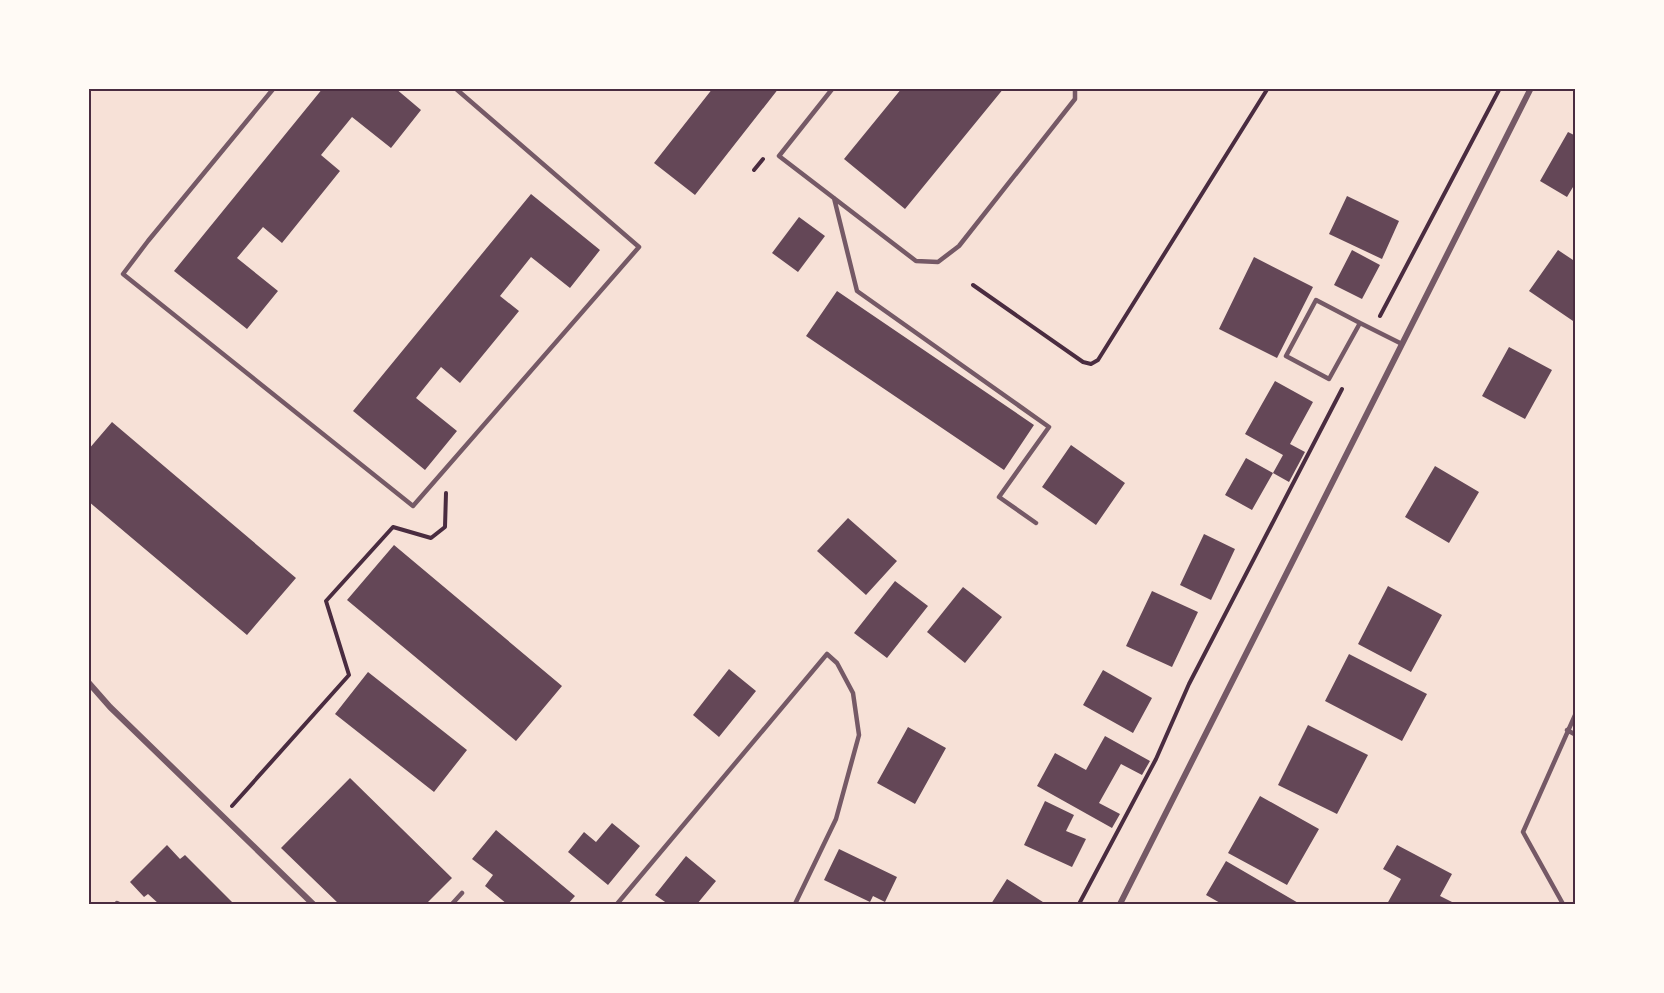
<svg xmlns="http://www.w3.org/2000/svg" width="1664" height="993" viewBox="0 0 1664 993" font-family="'Sofia Sans Condensed',sans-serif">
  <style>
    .building { fill: #644757 }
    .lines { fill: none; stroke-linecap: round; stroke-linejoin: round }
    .path { stroke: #4a2c40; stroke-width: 4 }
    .service { stroke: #755966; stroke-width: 4.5 }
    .minor { stroke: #755966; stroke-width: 6 }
    .neatline { fill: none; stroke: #4a2c40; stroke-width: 2 }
  </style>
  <rect width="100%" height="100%" fill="#f7e1d7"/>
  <path class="building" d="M 323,88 L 395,88 L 421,110 L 391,148 L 352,117 L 321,155 L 340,171 L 282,243 L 263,227 L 237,258 L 278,291 L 247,329 L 174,271 Z
    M 713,88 L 779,88 L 695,195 L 654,163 Z
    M 902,88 L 1004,88 L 905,209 L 844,159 Z
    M 1568,132 L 1576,136 L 1576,182 L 1567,197 L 1540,181 Z
    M 531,194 L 600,250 L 570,288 L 531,257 L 500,296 L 519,311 L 460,383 L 441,367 L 416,398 L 457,431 L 425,470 L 353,411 Z
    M 1347,196 L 1399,221 L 1382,259 L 1329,234 Z
    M 799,217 L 825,236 L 798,272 L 772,253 Z
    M 1352,250 L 1380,265 L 1362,299 L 1334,285 Z
    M 1558,250 L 1576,262 L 1576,323 L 1529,291 Z
    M 1254,257 L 1313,287 L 1277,358 L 1219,329 Z
    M 837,291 L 1034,425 L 1004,470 L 806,336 Z
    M 1509,347 L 1552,370 L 1525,419 L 1482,396 Z
    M 1275,381 L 1313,402 L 1290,444 L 1305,452 L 1289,482 L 1273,473 L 1252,510 L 1225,495 L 1246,458 L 1273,473 L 1283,455 L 1245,434 Z
    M 112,422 L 296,578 L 247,635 L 88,501 L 88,450 Z
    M 1071,445 L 1125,483 L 1096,525 L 1042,487 Z
    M 1435,466 L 1479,492 L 1449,543 L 1405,517 Z
    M 848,518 L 897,561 L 866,595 L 817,551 Z
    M 1204,534 L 1235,549 L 1211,600 L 1180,585 Z
    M 394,545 L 562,686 L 516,741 L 347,600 Z
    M 895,581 L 928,606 L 887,658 L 854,633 Z
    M 1388,586 L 1442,615 L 1411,672 L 1358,644 Z
    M 963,587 L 1002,617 L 965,663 L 927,632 Z
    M 1152,591 L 1198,612 L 1172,667 L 1126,646 Z
    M 1349,654 L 1427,694 L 1402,741 L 1325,701 Z
    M 729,669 L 756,691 L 719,737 L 693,715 Z
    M 1103,670 L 1152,698 L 1133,733 L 1083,705 Z
    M 368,672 L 467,750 L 434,792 L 335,714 Z
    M 1308,725 L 1368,755 L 1337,814 L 1278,785 Z
    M 908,727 L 946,748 L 915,804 L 877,783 Z
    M 1105,736 L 1150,761 L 1142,775 L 1121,764 L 1099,803 L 1120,814 L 1112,828 L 1037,786 L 1055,753 L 1086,770 Z
    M 350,778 L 452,878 L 426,904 L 339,904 L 281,848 Z
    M 1260,796 L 1319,829 L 1287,885 L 1228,853 Z
    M 1045,801 L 1074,815 L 1066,831 L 1086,839 L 1072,867 L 1024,845 Z
    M 612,823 L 640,846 L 608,885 L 568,852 L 584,832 L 596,842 Z
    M 496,830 L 575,896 L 568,904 L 507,904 L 485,886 L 493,875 L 472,859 Z
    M 167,845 L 180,859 L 185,855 L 234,904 L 159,904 L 148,894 L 144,897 L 130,882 Z
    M 1397,845 L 1452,874 L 1440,896 L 1456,904 L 1387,904 L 1401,879 L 1383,869 Z
    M 839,849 L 897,877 L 885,902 L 873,896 L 870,902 L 824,880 Z
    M 686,856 L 716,881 L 697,904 L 668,904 L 655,895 Z
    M 1226,861 L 1300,904 L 1222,904 L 1206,895 Z
    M 1007,879 L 1046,904 L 991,904 Z"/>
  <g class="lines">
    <path class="path" d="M 754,170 L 763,159
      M 973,285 L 1083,362 L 1091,364 L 1098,360 L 1268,88
      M 1380,316 L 1500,88
      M 232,806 L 349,675 L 326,601 L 393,527 L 431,538 L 445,527 L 446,493
      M 1079,904 L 1156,759 L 1189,684 L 1342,389"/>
    <path class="service" d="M 274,88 L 148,241 L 123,274 L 413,506 L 639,247 L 455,88
      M 833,88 L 779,156 L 916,261 L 938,262 L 959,246 L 1075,99 L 1075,88
      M 834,198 L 857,291 L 1049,427 L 999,497 L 1036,523
      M 1360,323 L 1316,300 L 1286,356 L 1329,379 L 1360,323 L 1402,344
      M 1567,730 L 1576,735
      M 117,903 L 119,904
      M 452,904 L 462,893
      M 617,904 L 827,654 L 837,663 L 853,693 L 859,735 L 836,819 L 795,904
      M 1563,904 L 1523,832 L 1576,713"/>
    <path class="minor" d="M 88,682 L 110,707 L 313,904
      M 1120,904 L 1531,88"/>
  </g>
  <rect width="1664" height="993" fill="none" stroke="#fffaf5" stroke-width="180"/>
  <rect x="90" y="90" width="1484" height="813" class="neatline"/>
</svg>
